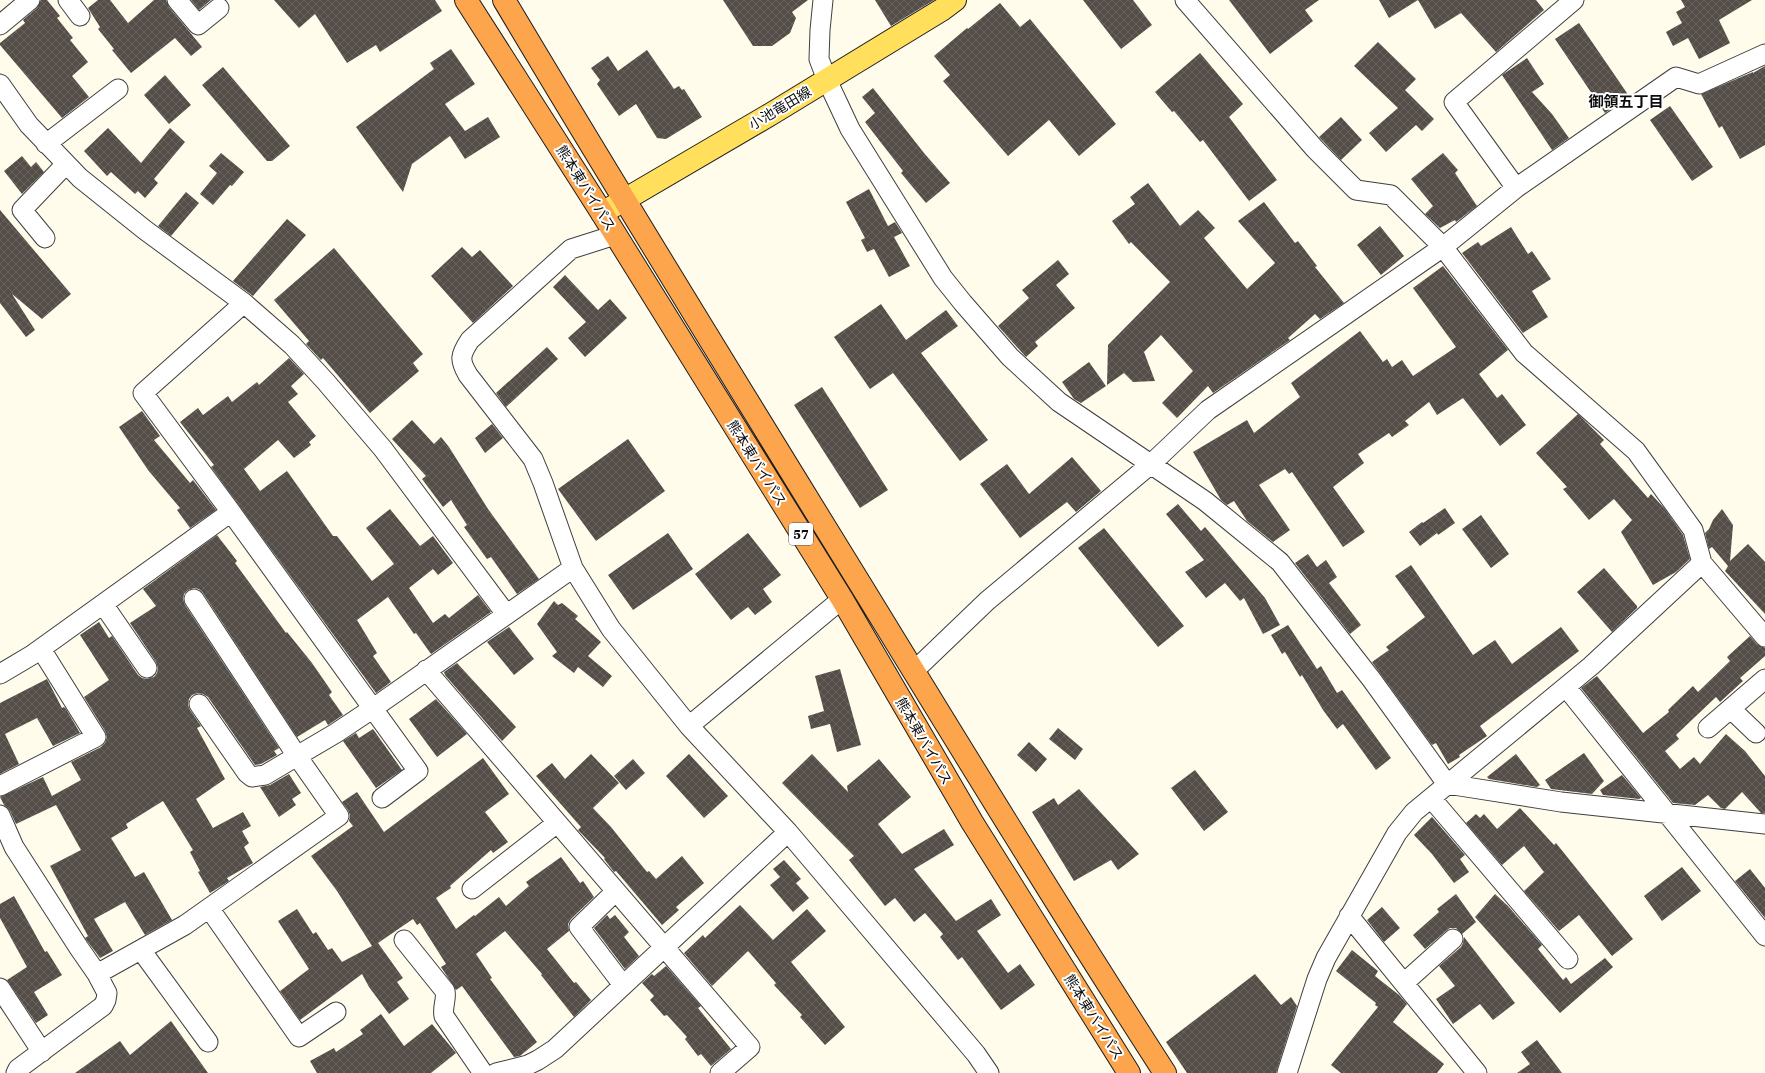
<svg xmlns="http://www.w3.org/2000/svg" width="1765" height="1073" viewBox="0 0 1765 1073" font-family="'IBM Plex Serif','Noto Sans JP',serif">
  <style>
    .building { fill: url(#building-cross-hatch) }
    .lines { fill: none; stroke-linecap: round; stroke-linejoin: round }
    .minor-casing { stroke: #3f3f3f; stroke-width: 21 }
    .major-casing { stroke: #1d1d1d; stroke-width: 24 }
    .highway-casing { stroke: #1d1d1d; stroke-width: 24 }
    .minor { stroke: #fff; stroke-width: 19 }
    .major { stroke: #ffdf5c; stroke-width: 22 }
    .highway { stroke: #fca54c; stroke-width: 22 }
    .labels { text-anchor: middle; stroke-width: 4; stroke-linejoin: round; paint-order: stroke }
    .shield { fill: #fff; stroke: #555; stroke-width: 1 }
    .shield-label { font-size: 13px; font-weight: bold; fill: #0c0c0c }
    .street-label { font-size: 14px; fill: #0c0c0c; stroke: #fff }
    .neighbourhood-label { font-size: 15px; font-weight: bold; fill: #0c0c0c; stroke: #fff }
  </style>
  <defs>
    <pattern id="building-cross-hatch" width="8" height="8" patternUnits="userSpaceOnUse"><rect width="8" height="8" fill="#554e48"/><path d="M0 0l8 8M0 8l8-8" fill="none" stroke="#68635e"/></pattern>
  </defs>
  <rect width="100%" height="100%" fill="#fffcec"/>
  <path class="building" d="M 41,0 L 47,0 L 60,16 L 57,18 L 73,38 L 70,40 L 88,62 L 72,76 L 89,97 L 62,118 L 0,45 L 0,43 L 25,23 L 23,20 L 37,8 Z
    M 98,0 L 110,0 L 128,23 L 154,0 L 166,0 L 169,7 L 202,47 L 191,56 L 175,38 L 131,73 L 112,50 L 114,49 L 98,29 L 100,27 L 88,8 Z
    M 191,0 L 211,0 L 199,10 Z
    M 274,0 L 435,0 L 442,11 L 380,52 L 376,45 L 347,63 L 315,14 L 299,28 Z
    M 723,0 L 808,0 L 792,12 L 796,18 L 790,33 L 772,46 L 753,46 Z
    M 875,0 L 934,0 L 891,26 Z
    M 1083,0 L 1133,0 L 1152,25 L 1121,49 Z
    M 1229,0 L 1319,0 L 1305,10 L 1313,21 L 1270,54 Z
    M 1379,0 L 1536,0 L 1544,10 L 1496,52 L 1461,13 L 1435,29 L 1418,0 L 1389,18 Z
    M 1681,0 L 1752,0 L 1719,20 L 1730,43 L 1699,59 L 1688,38 L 1673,46 L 1666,32 L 1682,23 L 1676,12 L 1685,7 Z
    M 1000,3 L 1020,27 L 1030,19 L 1116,124 L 1079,156 L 1049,120 L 1008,156 L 943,81 L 950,75 L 934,56 L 967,28 L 968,29 Z
    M 1579,23 L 1629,96 L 1605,113 L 1555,39 Z
    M 1378,42 L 1416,79 L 1405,90 L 1434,119 L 1422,131 L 1416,125 L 1386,152 L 1369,133 L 1398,108 L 1354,66 Z
    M 451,49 L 475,84 L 445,104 L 465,131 L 488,117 L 500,137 L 465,159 L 450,136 L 412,164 L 403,192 L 356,127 L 434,69 L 430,63 Z
    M 647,50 L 674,89 L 679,86 L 682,90 L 684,89 L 702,117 L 666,139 L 657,138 L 636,104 L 619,116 L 597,84 L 600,80 L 591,68 L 608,56 L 618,71 Z
    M 1200,53 L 1243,104 L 1229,117 L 1277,180 L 1249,201 L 1203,140 L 1200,142 L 1174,111 L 1172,112 L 1155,92 Z
    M 1527,58 L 1544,84 L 1532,92 L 1552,114 L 1569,138 L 1552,150 L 1502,75 Z
    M 1765,66 L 1765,145 L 1740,159 L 1722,126 L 1719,128 L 1701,94 L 1753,72 L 1753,73 Z
    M 223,67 L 290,146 L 272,161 L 267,161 L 202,85 Z
    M 165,75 L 191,105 L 169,124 L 144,95 Z
    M 873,88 L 924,153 L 950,183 L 926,203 L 901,173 L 903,171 L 865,122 L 875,113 L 862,97 Z
    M 1670,106 L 1713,167 L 1692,181 L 1650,120 Z
    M 1341,117 L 1362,140 L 1341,160 L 1319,137 Z
    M 108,128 L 141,163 L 170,128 L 185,142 L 154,179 L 158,183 L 145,198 L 138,191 L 135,194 L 111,172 L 107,176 L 84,151 Z
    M 221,153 L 244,172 L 232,186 L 230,185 L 213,205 L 200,194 L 217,173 L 209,166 Z
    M 1443,153 L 1458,170 L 1455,173 L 1477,206 L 1456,222 L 1455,220 L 1440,228 L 1425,214 L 1433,206 L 1411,179 Z
    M 22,156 L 31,167 L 36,162 L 44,172 L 22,194 L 4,171 Z
    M 1148,183 L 1180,226 L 1198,210 L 1215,228 L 1204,238 L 1247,289 L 1275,263 L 1238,221 L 1264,202 L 1295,243 L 1298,241 L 1317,266 L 1315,267 L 1344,303 L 1320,319 L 1315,314 L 1288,338 L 1290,340 L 1213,393 L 1208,386 L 1177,418 L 1162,403 L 1193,371 L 1161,335 L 1144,352 L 1155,381 L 1133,382 L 1124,373 L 1107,385 L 1108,345 L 1170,282 L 1131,242 L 1129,244 L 1112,221 L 1135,204 L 1130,197 Z
    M 869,189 L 888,226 L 895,222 L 902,233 L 894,237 L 910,266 L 889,277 L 874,249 L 867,252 L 861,240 L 865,238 L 846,202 Z
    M 186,192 L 199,203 L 171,236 L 158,226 Z
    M 0,210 L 71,294 L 42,319 L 12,294 L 35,330 L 26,337 L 0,303 Z
    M 287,219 L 306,235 L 253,296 L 233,281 Z
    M 1380,226 L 1404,256 L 1381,275 L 1357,245 Z
    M 1511,227 L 1528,254 L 1532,251 L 1551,279 L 1532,291 L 1548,317 L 1523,333 L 1462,253 L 1478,242 L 1481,246 Z
    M 462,247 L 472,257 L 480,250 L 513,286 L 473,323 L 431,276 Z
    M 334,248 L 423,354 L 413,363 L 419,371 L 370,413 L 323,358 L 321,360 L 306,344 L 309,341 L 274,300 Z
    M 1058,260 L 1069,274 L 1056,285 L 1075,308 L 1035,342 L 1038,346 L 1026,357 L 998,326 L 1029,298 L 1022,290 Z
    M 1443,266 L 1508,350 L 1479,374 L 1497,398 L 1502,394 L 1526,425 L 1500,446 L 1463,398 L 1437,415 L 1429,402 L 1405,421 L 1409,425 L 1392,437 L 1389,433 L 1358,454 L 1364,463 L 1333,487 L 1365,532 L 1343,547 L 1292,472 L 1289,474 L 1285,469 L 1259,485 L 1290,530 L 1273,542 L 1247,521 L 1234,501 L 1227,505 L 1221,500 L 1193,452 L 1247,420 L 1254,433 L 1300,397 L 1291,383 L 1360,331 L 1383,362 L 1387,359 L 1392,367 L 1402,360 L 1413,376 L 1456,347 L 1413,288 Z
    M 565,275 L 598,310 L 610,299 L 627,318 L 585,357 L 568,338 L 586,322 L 553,287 Z
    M 881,304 L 906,340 L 946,310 L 958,326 L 921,353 L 988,440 L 960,461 L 893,373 L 870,389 L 834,337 Z
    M 547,347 L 558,359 L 506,407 L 496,393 Z
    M 289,358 L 304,374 L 291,386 L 298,394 L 288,402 L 316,436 L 309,442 L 311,445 L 294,458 L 278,440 L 244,469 L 260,491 L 287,471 L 333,536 L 337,536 L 372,581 L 394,564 L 366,528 L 390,509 L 420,546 L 433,536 L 453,563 L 438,575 L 433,569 L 409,588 L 433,623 L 445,614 L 449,618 L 478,595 L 491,612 L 431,654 L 416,633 L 414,634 L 388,597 L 357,620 L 377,653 L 373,656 L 391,682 L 376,693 L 211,467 L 214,465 L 180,422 L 198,408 L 203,415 L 228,396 L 232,402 L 257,382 L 259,385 Z
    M 1089,362 L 1106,386 L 1081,403 L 1074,399 L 1062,382 Z
    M 822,387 L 888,490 L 860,508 L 794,405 Z
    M 142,411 L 160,436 L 154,440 L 190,483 L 193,480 L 216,510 L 190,528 L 177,510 L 180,508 L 148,470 L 119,427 Z
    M 1578,414 L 1604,440 L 1600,444 L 1648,498 L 1651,494 L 1665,509 L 1683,535 L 1690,559 L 1676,572 L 1653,585 L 1621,532 L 1632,520 L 1614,499 L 1589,520 L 1563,489 L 1567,487 L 1536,453 Z
    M 412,420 L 434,444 L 441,437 L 449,447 L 488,509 L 539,579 L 517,594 L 491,557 L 487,559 L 464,527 L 467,525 L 451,500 L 443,507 L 422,479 L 426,476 L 392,439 Z
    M 492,424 L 503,438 L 485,453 L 475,438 Z
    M 628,439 L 665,491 L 596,541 L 558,489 Z
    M 1072,457 L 1101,491 L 1076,512 L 1067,502 L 1020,538 L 980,484 L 1007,464 L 1029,494 Z
    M 1178,504 L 1201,531 L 1205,527 L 1265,598 L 1280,625 L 1263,634 L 1244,598 L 1240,601 L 1225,583 L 1206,598 L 1185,572 L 1204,560 L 1166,514 Z
    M 1445,508 L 1455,523 L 1438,535 L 1437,533 L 1420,546 L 1409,532 L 1422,522 L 1423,523 Z
    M 1722,509 L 1733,525 L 1730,561 L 1748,544 L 1765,562 L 1765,614 L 1725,571 L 1728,566 L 1712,547 L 1709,549 L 1705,533 L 1709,529 L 1713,520 Z
    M 1481,515 L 1509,554 L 1491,568 L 1462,529 Z
    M 1104,528 L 1184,626 L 1158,647 L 1078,548 Z
    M 668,533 L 693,569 L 633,610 L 608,575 Z
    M 748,533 L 781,575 L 763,589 L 772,602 L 755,615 L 748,607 L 731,620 L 695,574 Z
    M 217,535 L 237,561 L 235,563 L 286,633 L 287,632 L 312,663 L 332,692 L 329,695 L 343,715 L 328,725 L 325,720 L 297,737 L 203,593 L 199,589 L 194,588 L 188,590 L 184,594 L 183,599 L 185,605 L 279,748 L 274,751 L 277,755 L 261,764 L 255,765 L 208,697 L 203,694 L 198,693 L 192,695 L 189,699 L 188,705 L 190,710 L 201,726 L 197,728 L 225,779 L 196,799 L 213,828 L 243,812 L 251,826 L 242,831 L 249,843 L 244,847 L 253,863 L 227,878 L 229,881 L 210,893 L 198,872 L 200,871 L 190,852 L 193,850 L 163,801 L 126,824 L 128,828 L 111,838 L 135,877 L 144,872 L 172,920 L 145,935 L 125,902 L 94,919 L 113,951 L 100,958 L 85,938 L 88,936 L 50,866 L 81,850 L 56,805 L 16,824 L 10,811 L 4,805 L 0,797 L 43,777 L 52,796 L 81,780 L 71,762 L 101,747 L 105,743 L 107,737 L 105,731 L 84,697 L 109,680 L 80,635 L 99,622 L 109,638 L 112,636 L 138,675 L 142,678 L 147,679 L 154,677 L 157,673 L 158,668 L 156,662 L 130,623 L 156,606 L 143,589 Z
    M 1308,554 L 1317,567 L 1326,560 L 1337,577 L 1329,583 L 1361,625 L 1350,634 L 1295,563 Z
    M 1411,565 L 1473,655 L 1495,640 L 1512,664 L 1561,627 L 1579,651 L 1480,726 L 1487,736 L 1459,755 L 1460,757 L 1448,764 L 1436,743 L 1432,745 L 1372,662 L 1389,650 L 1386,647 L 1425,617 L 1395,576 Z
    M 1604,568 L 1637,606 L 1637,608 L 1612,632 L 1577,592 Z
    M 554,601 L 558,605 L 562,603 L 578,616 L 575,619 L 601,642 L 588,656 L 612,676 L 603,687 L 578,667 L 574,673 L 552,656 L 557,652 L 537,624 Z
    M 1288,625 L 1317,669 L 1321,666 L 1337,693 L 1342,690 L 1391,758 L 1376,770 L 1343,724 L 1337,729 L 1323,710 L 1302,675 L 1300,677 L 1285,652 L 1282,654 L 1271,635 Z
    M 509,627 L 534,659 L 514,675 L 487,642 Z
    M 1750,636 L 1757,644 L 1765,648 L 1765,656 L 1740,678 L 1743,681 L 1720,702 L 1716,697 L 1676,735 L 1679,739 L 1665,751 L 1680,769 L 1694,757 L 1700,764 L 1726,734 L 1745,751 L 1765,776 L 1765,813 L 1761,813 L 1742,792 L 1725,809 L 1721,808 L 1708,795 L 1695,805 L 1673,803 L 1581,688 L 1597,676 L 1643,733 L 1669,712 L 1668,710 L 1693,686 L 1698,692 L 1730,661 L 1727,657 Z
    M 457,663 L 516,727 L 502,741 L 445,675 L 444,672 Z
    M 840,669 L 861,745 L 837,752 L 830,724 L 811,729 L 808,716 L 824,711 L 815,676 Z
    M 47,679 L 62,708 L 64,707 L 66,709 L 80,733 L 53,746 L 37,718 L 5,734 L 19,764 L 0,774 L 0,703 Z
    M 436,699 L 467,734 L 437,757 L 409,719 Z
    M 1058,728 L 1083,749 L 1075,760 L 1049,739 Z
    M 373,729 L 402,770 L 376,788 L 343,741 L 356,733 L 359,738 Z
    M 1029,742 L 1047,759 L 1036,772 L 1017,755 Z
    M 1584,753 L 1604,781 L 1592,794 L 1551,789 L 1545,780 Z
    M 591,754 L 619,783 L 593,808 L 611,827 L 647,872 L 649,871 L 656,879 L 682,856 L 704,883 L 676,907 L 679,910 L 662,925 L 616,871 L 614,872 L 604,859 L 605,858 L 578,830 L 581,827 L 536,776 L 552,763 L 565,779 Z
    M 689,754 L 728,796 L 704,818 L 666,776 Z
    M 812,754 L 848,792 L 847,786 L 879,759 L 911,797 L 878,824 L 902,854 L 944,829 L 954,845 L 914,869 L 956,921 L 991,899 L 1001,915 L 977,931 L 1008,973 L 1020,964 L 1035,985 L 1001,1010 L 962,957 L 958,960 L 940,937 L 943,934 L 925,913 L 914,922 L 895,898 L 885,906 L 849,860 L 854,856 L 782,783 Z
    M 1516,754 L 1540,785 L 1537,787 L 1489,779 L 1487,777 Z
    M 483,758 L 509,794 L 485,812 L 508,842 L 493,853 L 491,850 L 450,886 L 451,888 L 436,898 L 456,929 L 474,915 L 475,916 L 499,897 L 506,906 L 529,886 L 526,882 L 561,857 L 580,883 L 583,881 L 594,897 L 571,919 L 568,924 L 569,931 L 547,949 L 574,983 L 576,982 L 591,1000 L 574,1017 L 541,975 L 542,974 L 505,931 L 476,954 L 492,978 L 490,979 L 537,1042 L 520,1056 L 514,1057 L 462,986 L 456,990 L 441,967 L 446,964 L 420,923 L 417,925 L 413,919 L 378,943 L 403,978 L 397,982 L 409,999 L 389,1014 L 369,987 L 362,974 L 300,1020 L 280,991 L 309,969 L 278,921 L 297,909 L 313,934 L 316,932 L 328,950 L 332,948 L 342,962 L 372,946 L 337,891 L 311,856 L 353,826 L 349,821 L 350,815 L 348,810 L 342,802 L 357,792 L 384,832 Z
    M 633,759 L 645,773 L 626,790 L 614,776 Z
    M 1195,770 L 1228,812 L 1204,831 L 1171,788 Z
    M 289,774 L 301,793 L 292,799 L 296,805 L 279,817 L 260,787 L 270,785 Z
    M 1622,775 L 1641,798 L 1639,799 L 1603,795 L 1600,790 Z
    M 1079,789 L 1139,854 L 1118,870 L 1111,860 L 1074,881 L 1032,812 L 1054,798 L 1058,805 Z
    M 1520,808 L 1554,845 L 1556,843 L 1633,939 L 1612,956 L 1579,915 L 1559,931 L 1524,891 L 1544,872 L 1524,846 L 1502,865 L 1466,823 L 1476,814 L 1480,818 L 1484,814 L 1497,829 Z
    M 1432,817 L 1465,855 L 1460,859 L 1469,872 L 1454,883 L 1432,854 L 1414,835 Z
    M 784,860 L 801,879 L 796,883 L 809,898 L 793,912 L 770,885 L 780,877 L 773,869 Z
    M 1682,867 L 1701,891 L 1662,921 L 1644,896 Z
    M 1750,869 L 1765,888 L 1765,918 L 1735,881 Z
    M 1456,894 L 1476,922 L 1462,934 L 1456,928 L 1450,928 L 1446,931 L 1425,949 L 1413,935 L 1439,912 L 1437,909 Z
    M 1495,894 L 1508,906 L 1542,945 L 1538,949 L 1563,980 L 1566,977 L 1571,984 L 1605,958 L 1613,967 L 1560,1013 L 1475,917 Z
    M 14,896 L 45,952 L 47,951 L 62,975 L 34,992 L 48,1015 L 36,1023 L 7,980 L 27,967 L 0,918 L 0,904 Z
    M 740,905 L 773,940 L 807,909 L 826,931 L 791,962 L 845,1027 L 825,1045 L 800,1017 L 802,1015 L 774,985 L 776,983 L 748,951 L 712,986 L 684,953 L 703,935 L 705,938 Z
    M 1382,907 L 1400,928 L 1384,942 L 1367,920 Z
    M 607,915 L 610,919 L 615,915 L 629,932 L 624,937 L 639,956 L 625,969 L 594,928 Z
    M 1464,937 L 1515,1003 L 1493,1020 L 1480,1004 L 1453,1024 L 1436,999 L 1455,986 L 1439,966 L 1461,947 L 1463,943 Z
    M 1352,950 L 1378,971 L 1375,976 L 1399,995 L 1407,1004 L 1393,1022 L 1444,1064 L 1437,1073 L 1341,1073 L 1331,1065 L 1378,1007 L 1375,1005 L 1376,1003 L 1336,971 Z
    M 666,966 L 701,1006 L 698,1008 L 731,1049 L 711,1066 L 701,1054 L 698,1056 L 685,1039 L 687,1037 L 667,1015 L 664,1016 L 650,1000 L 654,996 L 642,983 L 652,974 L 654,976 Z
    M 1255,974 L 1281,1005 L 1291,997 L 1297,1006 L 1276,1073 L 1187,1073 L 1166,1042 Z
    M 381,1014 L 404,1046 L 432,1024 L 456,1053 L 431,1073 L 317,1073 L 310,1061 L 334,1048 L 336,1052 L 363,1034 L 360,1030 Z
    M 171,1021 L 208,1073 L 75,1073 L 120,1041 L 130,1055 Z
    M 1537,1040 L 1562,1073 L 1517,1073 L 1530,1064 L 1521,1052 Z"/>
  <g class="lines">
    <defs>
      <path id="minor" d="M 68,0 L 80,16
        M 177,0 L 198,25 L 219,8
        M 823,0 L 820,30 L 819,59 L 827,80 L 850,129 L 943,278 L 963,303 L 1010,357 L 1059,402 L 1205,501 L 1280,562 L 1372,680 L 1447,784 L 1561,802 L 1765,824
        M 1185,0 L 1315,149 L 1356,190 L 1391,195 L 1443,247 L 1524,353 L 1636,451 L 1693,530 L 1702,563 L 1765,637
        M 0,25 L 30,0
        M 0,84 L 29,125 L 80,178 L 145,230 L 244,303 L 292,345 L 326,382 L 383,449 L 506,614
        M 46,144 L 118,89
        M 1516,188 L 1454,102 L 1574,0
        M 45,238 L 22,210 L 66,164
        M 244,303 L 143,393 L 231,512 L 418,771 L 382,798
        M 573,568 L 543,483 L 533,459 L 468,375 C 459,360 460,355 470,340 L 571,249 L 615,235
        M 194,599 L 297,756 L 265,775 L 252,777 L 247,773 L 199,704
        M 103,604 L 147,668
        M 426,670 L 750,1047 L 720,1073
        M 914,671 L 987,601 L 1151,464 L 1208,410 L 1443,247 L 1516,188 L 1676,77 L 1699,84 L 1765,54
        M 0,674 L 32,655 L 231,512
        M 1566,687 L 1765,936
        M 1731,709 L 1756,733
        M 689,726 L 842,599
        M 1708,728 L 1765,679
        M 0,786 L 96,737 L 41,649
        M 1431,798 L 1568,959
        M 0,815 L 14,847 L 79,948 L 97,974 L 107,993 L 106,1000 L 103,1006 L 18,1069 L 16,1073
        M 472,889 L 557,823
        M 616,891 L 579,927 L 623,985
        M 209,908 L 299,1037 L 336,1012
        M 1349,916 L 1477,1073
        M 404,940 L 445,991 C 447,999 442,1007 444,1016 L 483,1073
        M 141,950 L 208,1042
        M 97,974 L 185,925 L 339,816 L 297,756 L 336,733 L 372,709 L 573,568 L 611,629 L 689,726 L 788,832 L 976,1054 L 989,1073
        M 1404,983 L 1453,939
        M 0,988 L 42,1052
        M 496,1073 L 528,1065 L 538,1060 L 555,1049 L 788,832
        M 1287,1073 L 1317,979 L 1326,958 L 1397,833 L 1414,812 L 1591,666 L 1702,563"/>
      <path id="major" d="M 602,213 L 771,114 L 943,9 L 955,0"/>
      <path id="highway" d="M 466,0 L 602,213 L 842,599 L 972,822 L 1129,1073
        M 504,0 C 623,200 745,397 867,595 C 965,755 1063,915 1165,1073"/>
    </defs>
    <use href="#minor" class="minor-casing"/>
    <use href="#major" class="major-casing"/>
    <use href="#highway" class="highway-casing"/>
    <use href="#minor" class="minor"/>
    <use href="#major" class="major"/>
    <use href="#highway" class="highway"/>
  </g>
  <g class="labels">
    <rect class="shield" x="789" y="523" width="24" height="22" rx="3"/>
    <g class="shield-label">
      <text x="801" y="539">57</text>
    </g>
    <g class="street-label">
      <text transform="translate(780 108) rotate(-31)" y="5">小池竜田線</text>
      <text transform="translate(586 188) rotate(58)" y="5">熊本東バイパス</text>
      <text transform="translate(757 463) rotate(58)" y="5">熊本東バイパス</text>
      <text transform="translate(924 741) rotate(60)" y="5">熊本東バイパス</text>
      <text transform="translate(1094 1017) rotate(58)" y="5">熊本東バイパス</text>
    </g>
    <g class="neighbourhood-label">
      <text x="1626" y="107">御領五丁目</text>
    </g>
  </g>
</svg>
